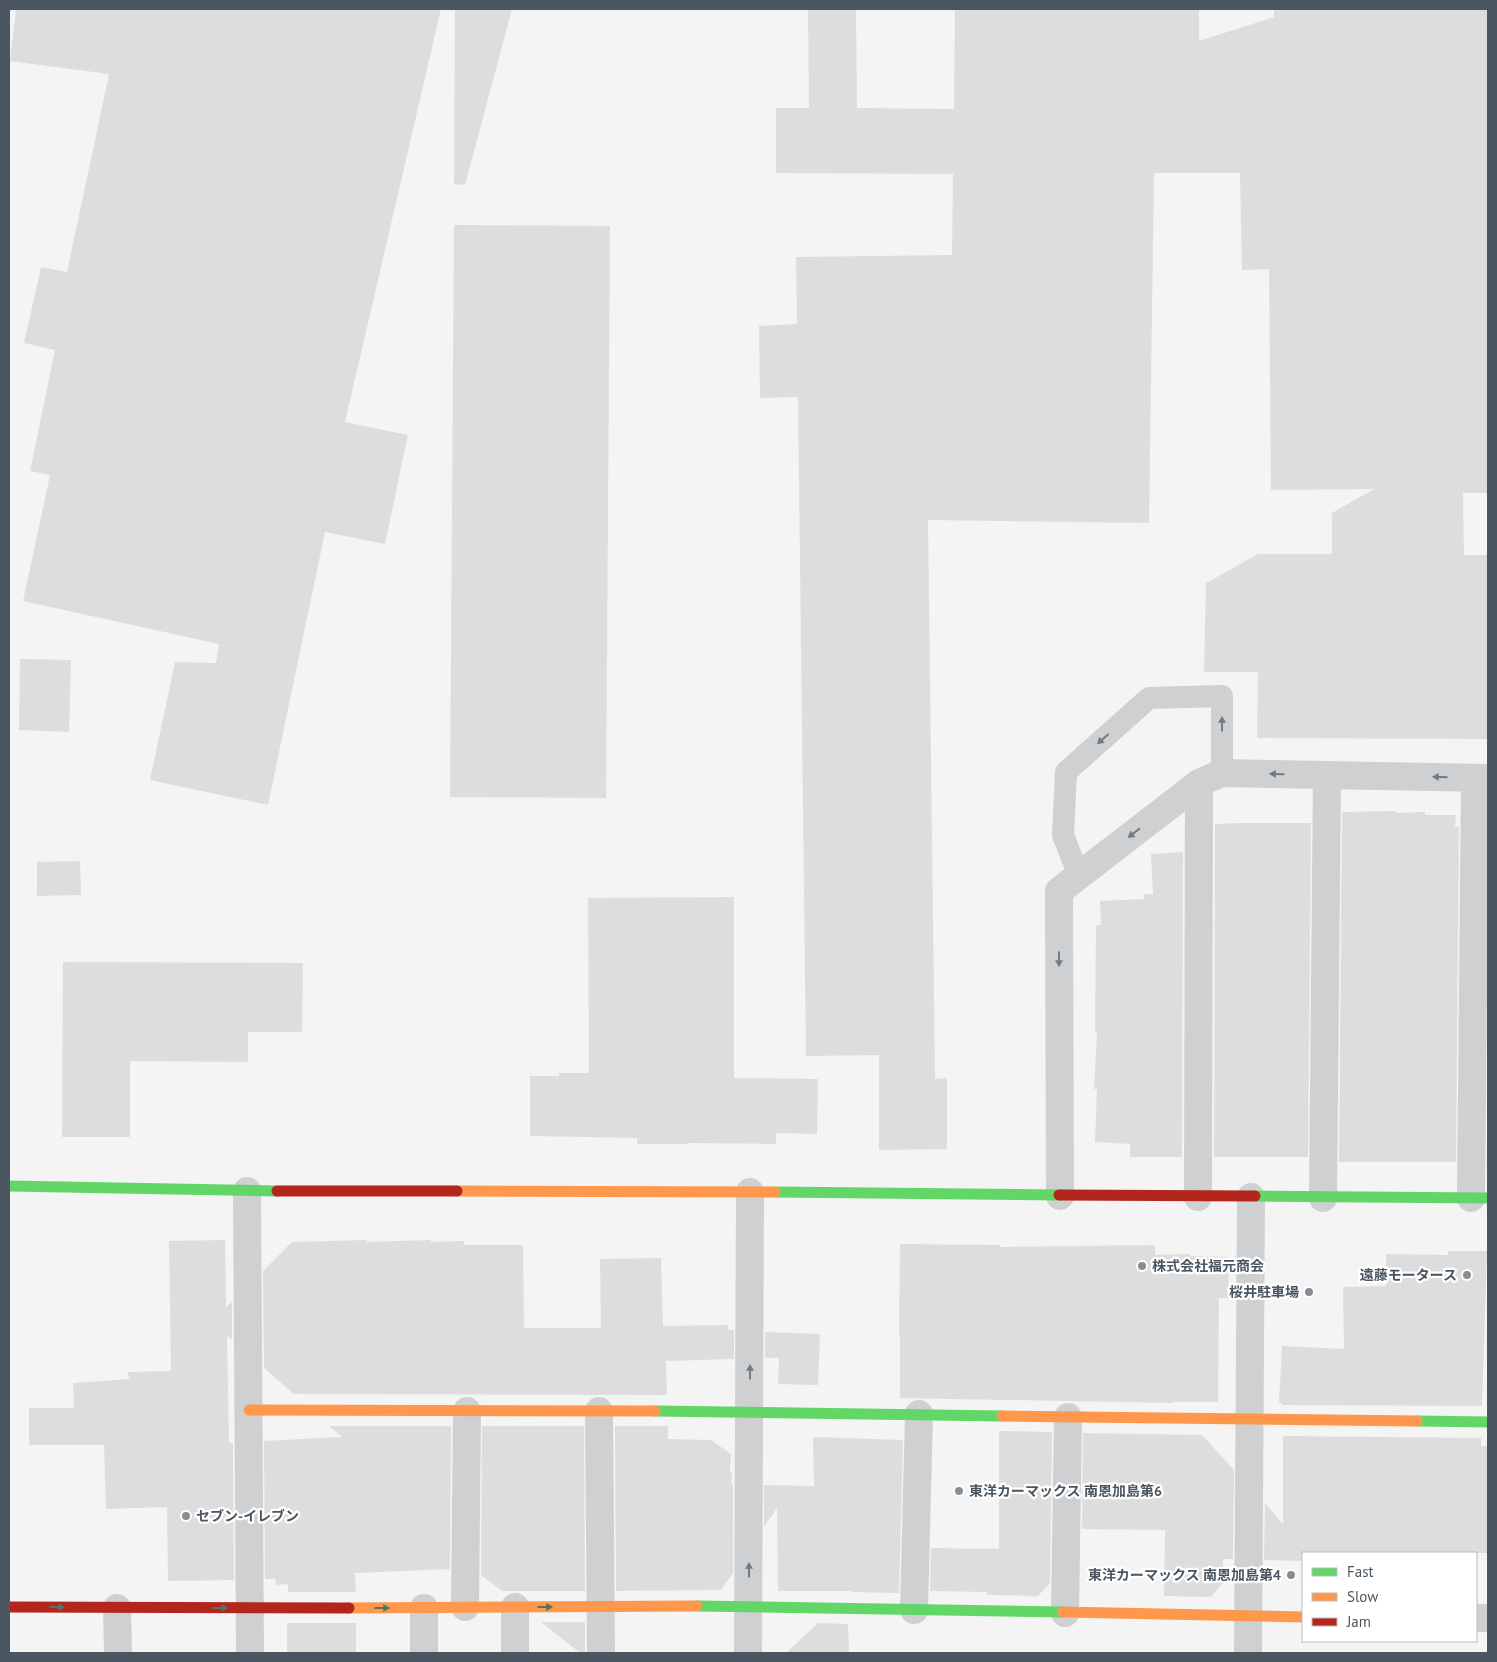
<svg xmlns="http://www.w3.org/2000/svg" width="1497" height="1662" viewBox="0 0 1497 1662" font-family="'PT Sans','Noto Sans JP',sans-serif">
  <style>
    .building { fill: #ddddde }
    .lines { fill: none; stroke-linecap: round; stroke-linejoin: round }
    .lane { stroke: #ced0d2; stroke-width: 22 }
    .street { stroke: #ced0d2; stroke-width: 28 }
    .fast { stroke: #63d668; stroke-width: 11 }
    .slow { stroke: #ff974d; stroke-width: 11 }
    .jam { stroke: #b3261e; stroke-width: 11 }
    .oneway { fill: #727b83 }
    .oneway2 { fill: #507663 }
    .poi-dot { fill: #868d94; stroke: #fff; stroke-width: 2 }
    .labels { text-anchor: middle; stroke-width: 4.5; stroke-linejoin: round; paint-order: stroke }
    .poi-label { font-size: 14px; font-weight: bold; fill: #4a5661; stroke: #fff; text-anchor: start }
  </style>
  <rect width="100%" height="100%" fill="#f4f4f4"/>
  <path class="building" d="M 16,9 L 441,9 L 345,422 L 408,435 L 385,544 L 325,532 L 268,805 L 150,780 L 175,662 L 216,663 L 219,644 L 23,601 L 50,475 L 30,471 L 55,350 L 24,343 L 41,267 L 67,272 L 109,74 L 10,61 Z
    M 455,9 L 512,9 L 465,185 L 454,184 Z
    M 808,9 L 856,9 L 857,108 L 954,109 L 955,9 L 1199,9 L 1199,41 L 1274,17 L 1274,9 L 1488,9 L 1488,493 L 1463,493 L 1464,555 L 1488,555 L 1488,739 L 1257,738 L 1258,672 L 1204,672 L 1206,583 L 1258,554 L 1332,554 L 1332,513 L 1374,489 L 1271,490 L 1269,269 L 1242,270 L 1240,173 L 1154,173 L 1149,523 L 928,520 L 935,1079 L 947,1078 L 947,1149 L 879,1150 L 879,1055 L 806,1056 L 798,397 L 760,398 L 759,326 L 797,324 L 796,257 L 952,255 L 953,174 L 776,173 L 776,108 L 809,108 Z
    M 454,225 L 610,226 L 606,798 L 450,797 Z
    M 20,659 L 71,660 L 69,732 L 19,730 Z
    M 1396,811 L 1396,813 L 1425,812 L 1425,815 L 1456,815 L 1455,827 L 1459,827 L 1456,1162 L 1339,1162 L 1342,812 Z
    M 1240,823 L 1311,823 L 1308,1157 L 1214,1157 L 1215,824 Z
    M 1183,852 L 1182,1157 L 1130,1157 L 1130,1144 L 1095,1142 L 1097,1089 L 1094,1089 L 1097,1032 L 1095,1032 L 1096,925 L 1101,925 L 1100,901 L 1144,899 L 1144,894 L 1153,894 L 1151,854 Z
    M 80,861 L 81,895 L 37,896 L 37,862 Z
    M 734,897 L 734,1078 L 818,1079 L 817,1134 L 776,1133 L 776,1144 L 688,1143 L 688,1144 L 637,1144 L 637,1138 L 530,1136 L 530,1076 L 559,1076 L 559,1073 L 589,1073 L 588,898 Z
    M 63,962 L 303,963 L 302,1032 L 248,1032 L 248,1062 L 130,1061 L 130,1137 L 62,1137 Z
    M 1488,1027 L 1488,1162 L 1487,1162 Z
    M 225,1240 L 226,1307 L 232,1302 L 232,1340 L 227,1336 L 229,1443 L 233,1443 L 234,1580 L 168,1581 L 167,1507 L 106,1509 L 104,1445 L 29,1445 L 29,1408 L 74,1408 L 73,1383 L 129,1379 L 128,1372 L 171,1371 L 169,1241 Z
    M 367,1240 L 367,1242 L 431,1240 L 431,1242 L 464,1241 L 464,1245 L 523,1245 L 524,1328 L 601,1328 L 600,1259 L 661,1258 L 663,1326 L 728,1325 L 728,1330 L 734,1330 L 734,1359 L 666,1361 L 667,1395 L 294,1394 L 264,1368 L 263,1271 L 292,1242 Z
    M 900,1244 L 1000,1245 L 1000,1247 L 1155,1245 L 1155,1255 L 1190,1254 L 1190,1256 L 1229,1257 L 1228,1298 L 1219,1298 L 1218,1402 L 1171,1402 L 1173,1403 L 900,1398 L 900,1335 L 899,1335 Z
    M 1448,1251 L 1487,1251 L 1482,1406 L 1282,1405 L 1282,1403 L 1279,1403 L 1282,1346 L 1344,1349 L 1343,1287 L 1386,1286 L 1386,1254 L 1448,1255 Z
    M 765,1332 L 820,1334 L 818,1385 L 778,1384 L 779,1358 L 765,1358 Z
    M 329,1426 L 451,1426 L 450,1569 L 355,1573 L 356,1592 L 288,1592 L 288,1584 L 276,1585 L 275,1579 L 265,1579 L 264,1441 L 342,1437 Z
    M 482,1426 L 584,1426 L 585,1591 L 502,1591 L 481,1575 Z
    M 615,1426 L 668,1426 L 668,1439 L 711,1440 L 731,1454 L 730,1472 L 732,1472 L 731,1484 L 733,1484 L 733,1573 L 721,1590 L 616,1591 Z
    M 999,1431 L 1052,1432 L 1050,1583 L 1038,1596 L 987,1595 L 987,1592 L 930,1591 L 931,1548 L 999,1549 Z
    M 1083,1433 L 1202,1435 L 1234,1470 L 1233,1559 L 1223,1559 L 1223,1583 L 1211,1597 L 1164,1596 L 1165,1530 L 1082,1529 Z
    M 1283,1436 L 1481,1438 L 1481,1446 L 1488,1446 L 1488,1553 L 1303,1553 L 1303,1561 L 1264,1560 L 1265,1503 L 1283,1524 Z
    M 813,1437 L 903,1440 L 899,1593 L 850,1592 L 851,1591 L 778,1591 L 777,1508 L 764,1527 L 764,1485 L 814,1486 Z
    M 541,1622 L 585,1622 L 585,1653 L 580,1653 Z
    M 287,1623 L 356,1623 L 356,1653 L 287,1653 Z
    M 818,1623 L 848,1624 L 849,1653 L 786,1653 Z"/>
  <g class="lines">
    <path class="lane" d="M 1079,876 L 1063,835 L 1066,772 L 1149,698 L 1222,696 L 1222,773"/>
    <path class="street" d="M 247,1191 L 250,1653
      M 1060,1196 L 1059,891 L 1199,783 L 1222,773 L 1488,778
      M 1198,1197 L 1199,783
      M 1323,1198 L 1327,775
      M 1471,1198 L 1475,778
      M 599,1411 L 601,1653
      M 465,1607 L 467,1411
      M 515,1607 L 515,1653
      M 117,1608 L 118,1653
      M 914,1610 L 919,1414
      M 1065,1613 L 1068,1417
      M 1476,1618 L 1488,1618
      M 424,1653 L 424,1608
      M 748,1653 L 750,1192
      M 1248,1653 L 1251,1197"/>
    <path class="fast" d="M 9,1186 L 277,1191
      M 775,1192 L 1059,1195
      M 1255,1196 L 1488,1198
      M 655,1411 L 1002,1416
      M 1417,1421 L 1488,1422
      M 697,1606 L 1063,1612"/>
    <path class="slow" d="M 457,1191 L 775,1192
      M 249,1410 L 655,1411
      M 1002,1416 L 1417,1421
      M 349,1608 L 697,1606
      M 1063,1612 L 1303,1617"/>
    <path class="jam" d="M 277,1191 L 457,1191
      M 1059,1195 L 1255,1196
      M 9,1607 L 349,1608"/>
  </g>
  <defs><path id="oneway-solid" d="M-6-.8H1V-3.2L6.5 0L1 3.2V.8H-6Z" transform="scale(1.25)"/></defs>
  <g class="oneway">
    <use href="#oneway-solid" transform="translate(1222 724) rotate(-90)"/>
    <use href="#oneway-solid" transform="translate(1103 739) rotate(139)"/>
    <use href="#oneway-solid" transform="translate(1277 774) rotate(-179)"/>
    <use href="#oneway-solid" transform="translate(1440 777) rotate(-179)"/>
    <use href="#oneway-solid" transform="translate(1134 833) rotate(142)"/>
    <use href="#oneway-solid" transform="translate(1059 959) rotate(90)"/>
    <use href="#oneway-solid" transform="translate(750 1372) rotate(-90)"/>
    <use href="#oneway-solid" transform="translate(749 1570) rotate(-90)"/>
  </g>
  <g class="oneway2">
    <use href="#oneway-solid" transform="translate(57 1607) rotate(1)"/>
    <use href="#oneway-solid" transform="translate(545 1607)"/>
    <use href="#oneway-solid" transform="translate(220 1608)"/>
    <use href="#oneway-solid" transform="translate(382 1608)"/>
  </g>
  <g class="poi-dot">
    <circle cx="1142" cy="1266" r="5"/>
    <circle cx="1467" cy="1275" r="5"/>
    <circle cx="1309" cy="1292" r="5"/>
    <circle cx="959" cy="1491" r="5"/>
    <circle cx="186" cy="1516" r="5"/>
    <circle cx="1291" cy="1575" r="5"/>
  </g>
  <g class="labels">
    <g class="poi-label">
      <text x="1152" y="1271">株式会社福元商会</text>
      <text x="1457" y="1280" text-anchor="end">遠藤モータース</text>
      <text x="1299" y="1297" text-anchor="end">桜井駐車場</text>
      <text x="969" y="1496">東洋カーマックス 南恩加島第6</text>
      <text x="196" y="1521">セブン-イレブン</text>
      <text x="1281" y="1580" text-anchor="end">東洋カーマックス 南恩加島第4</text>
    </g>
  </g>
  <rect width="1497" height="1662" fill="none" stroke="#4a5661" stroke-width="20"/>
  <rect x="1302" y="1552" width="175" height="90" fill="#ffffff" stroke="#b7bbc0"/>
  <rect x="1312" y="1568" width="25" height="8" fill="#63d668" stroke="#b7bbc0"/>
  <text x="1347" y="1577" font-size="15" fill="#4a5661">Fast</text>
  <rect x="1312" y="1593" width="25" height="8" fill="#ff974d" stroke="#b7bbc0"/>
  <text x="1347" y="1602" font-size="15" fill="#4a5661">Slow</text>
  <rect x="1312" y="1618" width="25" height="8" fill="#b3261e" stroke="#b7bbc0"/>
  <text x="1347" y="1627" font-size="15" fill="#4a5661">Jam</text>
</svg>
